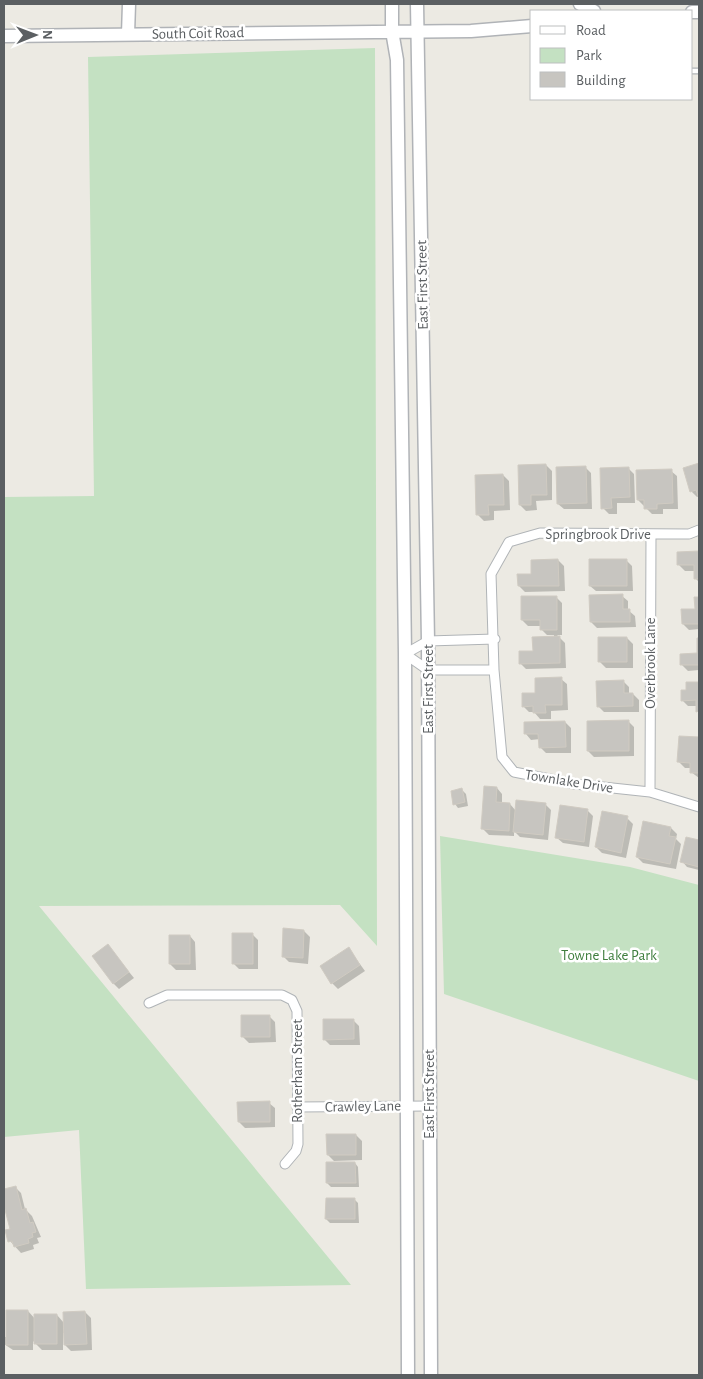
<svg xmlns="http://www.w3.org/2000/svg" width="703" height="1379" viewBox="0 0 703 1379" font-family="'Alegreya Sans',sans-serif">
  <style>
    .green { fill: #c4e1c2 }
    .shadow { fill: #0003 }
    .building { fill: #c7c5c0; stroke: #d0cbc2 }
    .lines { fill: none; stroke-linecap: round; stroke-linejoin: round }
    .service-casing { stroke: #b0b4b7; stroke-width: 7 }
    .minor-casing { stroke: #b0b4b7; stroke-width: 11 }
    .secondary-casing { stroke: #b0b3b7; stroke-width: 15 }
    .service { stroke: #fff; stroke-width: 4.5 }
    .minor { stroke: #fff; stroke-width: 9 }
    .secondary { stroke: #fff; stroke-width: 12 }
    .labels { text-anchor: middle; stroke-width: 5; stroke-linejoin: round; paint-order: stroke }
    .street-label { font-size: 15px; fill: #5b5f62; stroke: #fff }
    .park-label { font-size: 15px; fill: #3f7e3e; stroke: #fff }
  </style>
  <rect width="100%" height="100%" fill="#eceae3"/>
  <path class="green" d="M 375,48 L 377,946 L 340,905 L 39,906 L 351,1285 L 86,1289 L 79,1130 L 4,1137 L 4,497 L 94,496 L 88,57 Z
    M 440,836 L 630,867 L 699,885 L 699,1081 L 444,994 Z"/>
  <path class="shadow" d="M 699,464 L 699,496 L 697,497 L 691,491 L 685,469 Z
    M 546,465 L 552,471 L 552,500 L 536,501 L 537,510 L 526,511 L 520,505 Z
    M 585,467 L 591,473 L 592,509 L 564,509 L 558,504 Z
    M 628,468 L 634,474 L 635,503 L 617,503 L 617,514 L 609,514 L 603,508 Z
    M 671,471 L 677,476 L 678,509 L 663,509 L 663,514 L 652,514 L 638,500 Z
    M 503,475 L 509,481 L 510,510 L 494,511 L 494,520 L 484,521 L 478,515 Z
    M 679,553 L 699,553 L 699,582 L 696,579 L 696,571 L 685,571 L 679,565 Z
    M 558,560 L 564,566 L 565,591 L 525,592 L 519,586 L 533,575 Z
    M 626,560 L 632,566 L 633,591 L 596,591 L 590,586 Z
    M 622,596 L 628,601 L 628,610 L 635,616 L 636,627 L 597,628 L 591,622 Z
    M 556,597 L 562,603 L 562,635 L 557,635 L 565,643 L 566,668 L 526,669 L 520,663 L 554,638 L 554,635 L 547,635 L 541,629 L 541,626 L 528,626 L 522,620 Z
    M 696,598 L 699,598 L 699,629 L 689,630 L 683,624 L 696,610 Z
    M 627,638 L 633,644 L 633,668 L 606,668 L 600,662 Z
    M 698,639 L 699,670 L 688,671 L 682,665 L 698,654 Z
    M 561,679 L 567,684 L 568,710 L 551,711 L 551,719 L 540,719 L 534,712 L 529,712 L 523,706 L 536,694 Z
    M 623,681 L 629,687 L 629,694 L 633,694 L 639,700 L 639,712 L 604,712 L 598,706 Z
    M 687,683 L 699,683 L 699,713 L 697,706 L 688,706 L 682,700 L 687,691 Z
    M 628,721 L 634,727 L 634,756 L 594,757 L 588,751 Z
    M 565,722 L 571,728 L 571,753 L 546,753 L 540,747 L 540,739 L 531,740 L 526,734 Z
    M 680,737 L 699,738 L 699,778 L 691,772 L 691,768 L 685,768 L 679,762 Z
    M 497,788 L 502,794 L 502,804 L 510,804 L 516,811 L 545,804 L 551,810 L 548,840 L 520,837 L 514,831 L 514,836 L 489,835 L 483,829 Z
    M 462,790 L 466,794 L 468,806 L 458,808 L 455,804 Z
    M 587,810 L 593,816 L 589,847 L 563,843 L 557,838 Z
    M 627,818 L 633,824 L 626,858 L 602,853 L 596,847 Z
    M 671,828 L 677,834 L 676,839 L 681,844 L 676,869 L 643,863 L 637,857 Z
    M 687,838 L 699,841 L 699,870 L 687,867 L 682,861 Z
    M 304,931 L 310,937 L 308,964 L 289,962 L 283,956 Z
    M 252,934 L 258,940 L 258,969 L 239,969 L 233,963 Z
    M 190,936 L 195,942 L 196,970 L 176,970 L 170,964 Z
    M 108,946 L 134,978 L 119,989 L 113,983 Z
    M 349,949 L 365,971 L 338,989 L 332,983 Z
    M 269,1016 L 275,1022 L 276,1042 L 249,1043 L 243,1037 Z
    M 353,1020 L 359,1026 L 360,1045 L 330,1045 L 324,1039 Z
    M 269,1103 L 275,1108 L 275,1127 L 245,1128 L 239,1122 Z
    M 356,1135 L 362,1141 L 362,1160 L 334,1161 L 328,1155 Z
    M 355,1163 L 358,1167 L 359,1187 L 331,1187 L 327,1183 Z
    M 15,1187 L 21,1193 L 25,1209 L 32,1216 L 41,1237 L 37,1238 L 39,1243 L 33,1245 L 34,1249 L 21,1253 L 10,1241 L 11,1230 L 4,1201 L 4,1190 Z
    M 354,1199 L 358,1203 L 359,1223 L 330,1223 L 326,1219 Z
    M 28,1311 L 36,1320 L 57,1315 L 64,1323 L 85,1312 L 91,1318 L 92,1350 L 71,1351 L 65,1345 L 65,1333 L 63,1333 L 63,1350 L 42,1350 L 33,1341 L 33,1350 L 13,1350 L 4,1344 L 4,1318 L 5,1337 L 7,1337 Z"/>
  <path class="building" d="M 699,463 L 699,499 L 696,490 L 690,492 L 683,468 Z
    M 546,464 L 547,495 L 531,495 L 531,505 L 519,505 L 518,465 Z
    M 586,466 L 587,503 L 557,504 L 556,467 Z
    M 629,467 L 630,497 L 611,498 L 612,508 L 601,509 L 600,468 Z
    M 672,469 L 673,503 L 657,504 L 657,509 L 644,509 L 644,500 L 637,500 L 636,470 Z
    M 503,474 L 504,505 L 488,505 L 489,515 L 476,515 L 475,475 Z
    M 699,551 L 699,579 L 694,579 L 694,565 L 677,565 L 677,552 Z
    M 558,559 L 559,586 L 518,586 L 517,574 L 531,574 L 531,560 Z
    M 589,559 L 627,559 L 627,586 L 589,586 Z
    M 623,594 L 623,609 L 630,609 L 630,622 L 590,622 L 589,595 Z
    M 521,596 L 557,596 L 557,630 L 540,630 L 540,620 L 521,620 Z
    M 694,597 L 699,597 L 699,624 L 682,624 L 681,609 L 695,609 Z
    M 560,636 L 560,663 L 519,664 L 519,651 L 533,651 L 532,637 Z
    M 598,637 L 627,637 L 627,662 L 598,662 Z
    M 697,638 L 699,638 L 699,665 L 680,665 L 680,654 L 697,653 Z
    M 562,677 L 562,705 L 545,705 L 546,713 L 533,713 L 533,706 L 522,707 L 522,693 L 535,693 L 535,678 Z
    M 624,680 L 624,693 L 633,693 L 633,706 L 597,707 L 596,681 Z
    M 686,682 L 699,682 L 699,711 L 696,712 L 696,700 L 681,701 L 681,690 L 686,690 Z
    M 629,720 L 629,751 L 587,751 L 587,721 Z
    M 565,721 L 566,747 L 539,748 L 538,734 L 524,734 L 524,722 Z
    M 679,736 L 699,737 L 699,773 L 690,773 L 690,763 L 677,762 Z
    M 484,786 L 497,787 L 496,802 L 510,803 L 509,831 L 481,829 Z
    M 462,788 L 465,802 L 453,805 L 451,791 Z
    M 516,800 L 546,803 L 543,835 L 513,832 Z
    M 560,805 L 588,809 L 584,842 L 555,838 Z
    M 602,811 L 628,816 L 621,853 L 595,847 Z
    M 643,821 L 671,827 L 669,836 L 676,837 L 670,864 L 636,857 Z
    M 686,837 L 699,840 L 699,867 L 680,862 Z
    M 283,928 L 304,930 L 303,958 L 282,957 Z
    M 232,933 L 253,933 L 253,964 L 232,964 Z
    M 169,935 L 190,935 L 190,964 L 169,964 Z
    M 108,944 L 129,972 L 113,984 L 92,956 Z
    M 349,947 L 360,965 L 331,984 L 320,966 Z
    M 241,1015 L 270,1015 L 270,1037 L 241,1037 Z
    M 323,1019 L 354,1019 L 354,1039 L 323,1040 Z
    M 270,1101 L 270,1122 L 238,1122 L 237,1102 Z
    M 326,1134 L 356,1134 L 356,1155 L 327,1155 Z
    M 326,1162 L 355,1162 L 356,1183 L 326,1183 Z
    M 16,1186 L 22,1210 L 26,1208 L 30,1223 L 33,1222 L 36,1232 L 32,1233 L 33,1237 L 28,1239 L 29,1243 L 14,1247 L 12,1241 L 8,1242 L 5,1230 L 10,1229 L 4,1206 L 4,1189 Z
    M 326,1198 L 355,1198 L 355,1219 L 325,1219 Z
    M 6,1310 L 28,1310 L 28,1345 L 6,1345 Z
    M 85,1311 L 87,1344 L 64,1345 L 63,1312 Z
    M 34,1314 L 57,1314 L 57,1344 L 34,1344 Z"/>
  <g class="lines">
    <defs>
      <path id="service" d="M 692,71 L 699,71"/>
      <path id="minor" d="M 699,530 L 689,534 L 540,533 L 509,542 L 491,574 L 494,670 L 502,757 L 514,772 L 575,784 L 650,792 L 699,807
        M 494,670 L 428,670 L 405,654 L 428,641 L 495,639
        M 650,792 L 651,534
        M 149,1003 L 167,995 L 282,995 L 292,1000 L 297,1011 L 298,1144 L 296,1151 L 285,1164
        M 297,1107 L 429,1106"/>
      <path id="secondary" d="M 392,4 L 392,31 L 397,60 L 405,654 L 408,1375
        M 417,4 L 428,641 L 431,1375
        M 580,4 L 594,11
        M 692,12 L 699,12
        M 128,34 L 129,4
        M 4,36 L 471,31 L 532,26"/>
    </defs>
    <use href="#service" class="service-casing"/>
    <use href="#minor" class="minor-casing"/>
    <use href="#secondary" class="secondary-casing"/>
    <use href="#service" class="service"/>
    <use href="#minor" class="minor"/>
    <use href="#secondary" class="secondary"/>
  </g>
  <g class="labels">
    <g class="street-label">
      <text transform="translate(198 33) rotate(-1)" y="5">South Coit Road</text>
      <text transform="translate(422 285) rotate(-91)" y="5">East First Street</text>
      <text x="598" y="539">Springbrook Drive</text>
      <text transform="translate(650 663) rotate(-90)" y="5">Overbrook Lane</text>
      <text transform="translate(428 689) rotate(-90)" y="5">East First Street</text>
      <text transform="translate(569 781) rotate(9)" y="5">Townlake Drive</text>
      <text transform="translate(297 1071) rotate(-90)" y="5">Rotherham Street</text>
      <text transform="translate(429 1094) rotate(-90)" y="5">East First Street</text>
      <text transform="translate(363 1106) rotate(-1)" y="5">Crawley Lane</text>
    </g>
    <g class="park-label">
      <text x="609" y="960">Towne Lake Park</text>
    </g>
  </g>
  <rect width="703" height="1379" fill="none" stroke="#5b5f62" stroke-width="10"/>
  <rect x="530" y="10" width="162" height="90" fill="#ffffff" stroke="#bdbfc0"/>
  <rect x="540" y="26" width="25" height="8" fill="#ffffff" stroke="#bdbfc0"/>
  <text x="576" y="35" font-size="15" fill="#5b5f62">Road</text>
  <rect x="540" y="48" width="25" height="15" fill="#c4e1c2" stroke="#bdbfc0"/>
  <text x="576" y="60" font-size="15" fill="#5b5f62">Park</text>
  <rect x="540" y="72" width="25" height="15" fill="#c7c5c0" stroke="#bdbfc0"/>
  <text x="576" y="85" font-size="15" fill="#5b5f62">Building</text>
  <g transform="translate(35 35) rotate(89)" stroke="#ffffff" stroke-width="4" paint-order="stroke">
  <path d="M0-4L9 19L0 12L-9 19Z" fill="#5b5f62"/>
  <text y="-8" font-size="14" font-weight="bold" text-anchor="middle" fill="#5b5f62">N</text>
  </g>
</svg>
